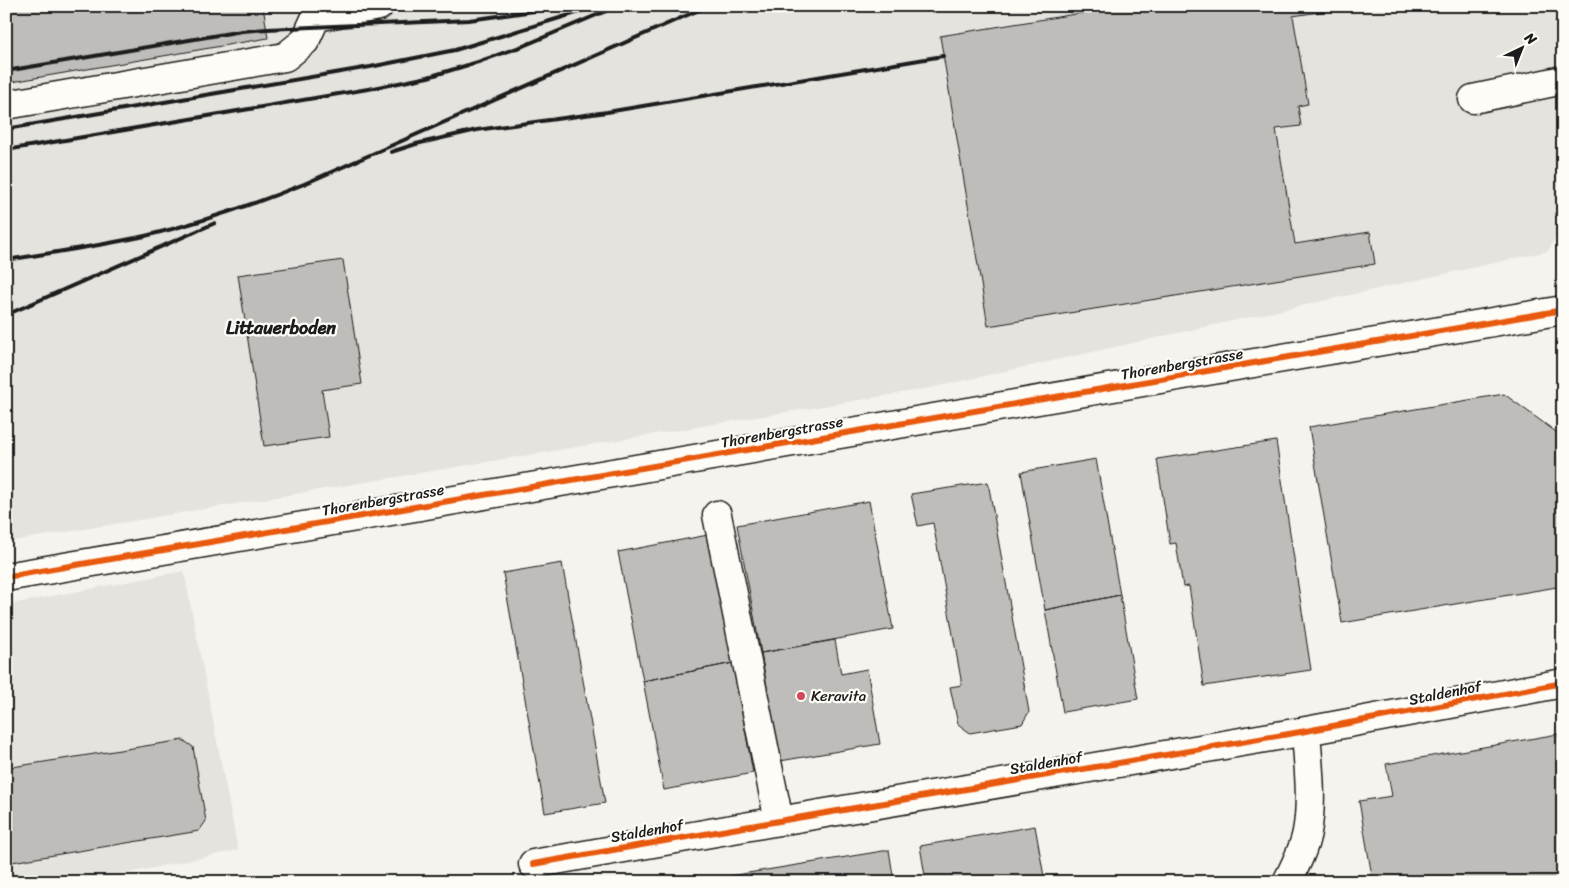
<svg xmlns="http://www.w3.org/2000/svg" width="1569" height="888" viewBox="0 0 1569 888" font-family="Sriracha,sans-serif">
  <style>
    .built { fill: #e4e3de }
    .building { fill: #bebdba; stroke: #1c1c1c }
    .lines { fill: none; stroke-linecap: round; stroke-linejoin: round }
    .minor-casing { stroke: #1c1c1c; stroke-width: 31 }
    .major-casing { stroke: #1c1c1c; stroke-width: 31 }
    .minor { stroke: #fdfcf7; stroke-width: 28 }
    .major { stroke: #fdfcf7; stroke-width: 28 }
    .rail { stroke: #1c1c1c; stroke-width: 4 }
    .cycleway-casing { stroke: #fdfcf7; stroke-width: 9 }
    .cycleway { stroke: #e8590c; stroke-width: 6 }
    .poi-dot { fill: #d1495b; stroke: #fdfcf7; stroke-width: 2 }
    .labels { text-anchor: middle; stroke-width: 4.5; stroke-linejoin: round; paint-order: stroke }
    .street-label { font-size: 15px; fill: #1c1c1c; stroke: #fdfcf7 }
    .poi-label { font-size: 15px; fill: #1c1c1c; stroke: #fdfcf7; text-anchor: start }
    .quarter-label { font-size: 18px; font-weight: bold; fill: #1c1c1c; stroke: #fdfcf7 }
  </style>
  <rect width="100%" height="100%" fill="#f4f3ee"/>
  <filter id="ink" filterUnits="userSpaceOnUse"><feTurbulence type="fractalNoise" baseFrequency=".02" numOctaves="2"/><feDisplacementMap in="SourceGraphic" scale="10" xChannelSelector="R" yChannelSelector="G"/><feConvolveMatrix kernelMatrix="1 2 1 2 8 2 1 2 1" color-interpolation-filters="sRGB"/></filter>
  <g filter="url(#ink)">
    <path class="built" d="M 6,6 L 1563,6 L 1563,32 L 1557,36 L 1563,77 L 1563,225 L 1548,251 L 925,389 L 6,542 Z
      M 184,571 L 238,850 L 86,882 L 6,882 L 6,605 Z"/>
    <path class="building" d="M 6,6 L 263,6 L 268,38 L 6,83 Z
      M 1125,6 L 1332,6 L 1332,10 L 1293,16 L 1308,104 L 1298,106 L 1301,126 L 1276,129 L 1295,244 L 1370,232 L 1375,264 L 988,326 L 940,36 Z
      M 343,260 L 362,384 L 322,390 L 329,437 L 264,446 L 238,275 Z
      M 1504,394 L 1563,437 L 1563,586 L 1342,623 L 1309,427 Z
      M 1276,441 L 1311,670 L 1204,686 L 1189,586 L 1183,587 L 1176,543 L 1170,544 L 1157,459 Z
      M 1096,459 L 1120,595 L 1045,610 L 1021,472 Z
      M 988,482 L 1029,712 L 1022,724 L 970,733 L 958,724 L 950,687 L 962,685 L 933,523 L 918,526 L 911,494 Z
      M 869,501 L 893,629 L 761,653 L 737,525 Z
      M 708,535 L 733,663 L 643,681 L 618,552 Z
      M 562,563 L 605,803 L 545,813 L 503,573 Z
      M 1120,595 L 1138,699 L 1063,712 L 1045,610 Z
      M 835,640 L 841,674 L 867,669 L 880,744 L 780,761 L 761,653 Z
      M 733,663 L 753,773 L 664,790 L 643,681 Z
      M 1558,734 L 1563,764 L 1563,882 L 1373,882 L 1359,801 L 1392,796 L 1386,764 Z
      M 183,740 L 193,747 L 206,821 L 199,831 L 6,863 L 6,768 Z
      M 1035,826 L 1045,882 L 926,882 L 920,846 Z
      M 889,850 L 894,882 L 693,882 Z"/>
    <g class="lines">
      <defs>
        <path id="minor" d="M 316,17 L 379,6
          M 1473,99 L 1563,80
          M 6,105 L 285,57 L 305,41 L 321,6
          M 717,515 L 779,821
          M 533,864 L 779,821 L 1306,731 L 1563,683
          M 1287,882 C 1295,866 1304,849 1307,832 C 1313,799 1308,764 1306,731"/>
        <path id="major" d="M 6,577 L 1563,310"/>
      </defs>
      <use href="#minor" class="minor-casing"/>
      <use href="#major" class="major-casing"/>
      <use href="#minor" class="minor"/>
      <use href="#major" class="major"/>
      <path class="rail" d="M 1557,22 L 1563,18
        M 6,71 L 242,31 L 267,29 L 469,20 L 569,6
        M 6,129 L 370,67 L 455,50 L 599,6
        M 6,150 L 374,88 L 428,77 L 478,62 L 523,46 L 618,6
        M 391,152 L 416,144 L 477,130 L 607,112 L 943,56
        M 6,260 C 52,253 99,246 145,236 C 200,223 252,205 304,184 L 708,6
        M 6,315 L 215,223"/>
      <defs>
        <path id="cycleway" d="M 6,577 L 1563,310
          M 533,864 L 779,821 L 1306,731 L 1563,683"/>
      </defs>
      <use href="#cycleway" class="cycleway-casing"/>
      <use href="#cycleway" class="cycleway"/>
    </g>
  </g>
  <circle class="poi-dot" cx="801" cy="696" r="5"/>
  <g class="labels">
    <g class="street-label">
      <text transform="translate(1182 364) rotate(-10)" y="5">Thorenbergstrasse</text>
      <text transform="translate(782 432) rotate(-10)" y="5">Thorenbergstrasse</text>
      <text transform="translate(383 500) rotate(-10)" y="5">Thorenbergstrasse</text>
      <text transform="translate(1445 693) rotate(-11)" y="5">Staldenhof</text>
      <text transform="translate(1046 763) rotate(-10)" y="5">Staldenhof</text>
      <text transform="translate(647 831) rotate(-10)" y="5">Staldenhof</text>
    </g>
    <g class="poi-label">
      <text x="811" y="701">Keravita</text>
    </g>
    <g class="quarter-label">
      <text x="281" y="334">Littauerboden</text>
    </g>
  </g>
  <rect width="1569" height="888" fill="none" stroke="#fdfcf7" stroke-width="25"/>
  <rect x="12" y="12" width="1544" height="863" fill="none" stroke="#1c1c1c" stroke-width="2" filter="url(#ink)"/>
  <g transform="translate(1522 48) rotate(43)" stroke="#fdfcf7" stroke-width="4" paint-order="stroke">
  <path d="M0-4L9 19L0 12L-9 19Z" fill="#1c1c1c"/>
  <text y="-8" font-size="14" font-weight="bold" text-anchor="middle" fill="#1c1c1c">N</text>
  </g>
</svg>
